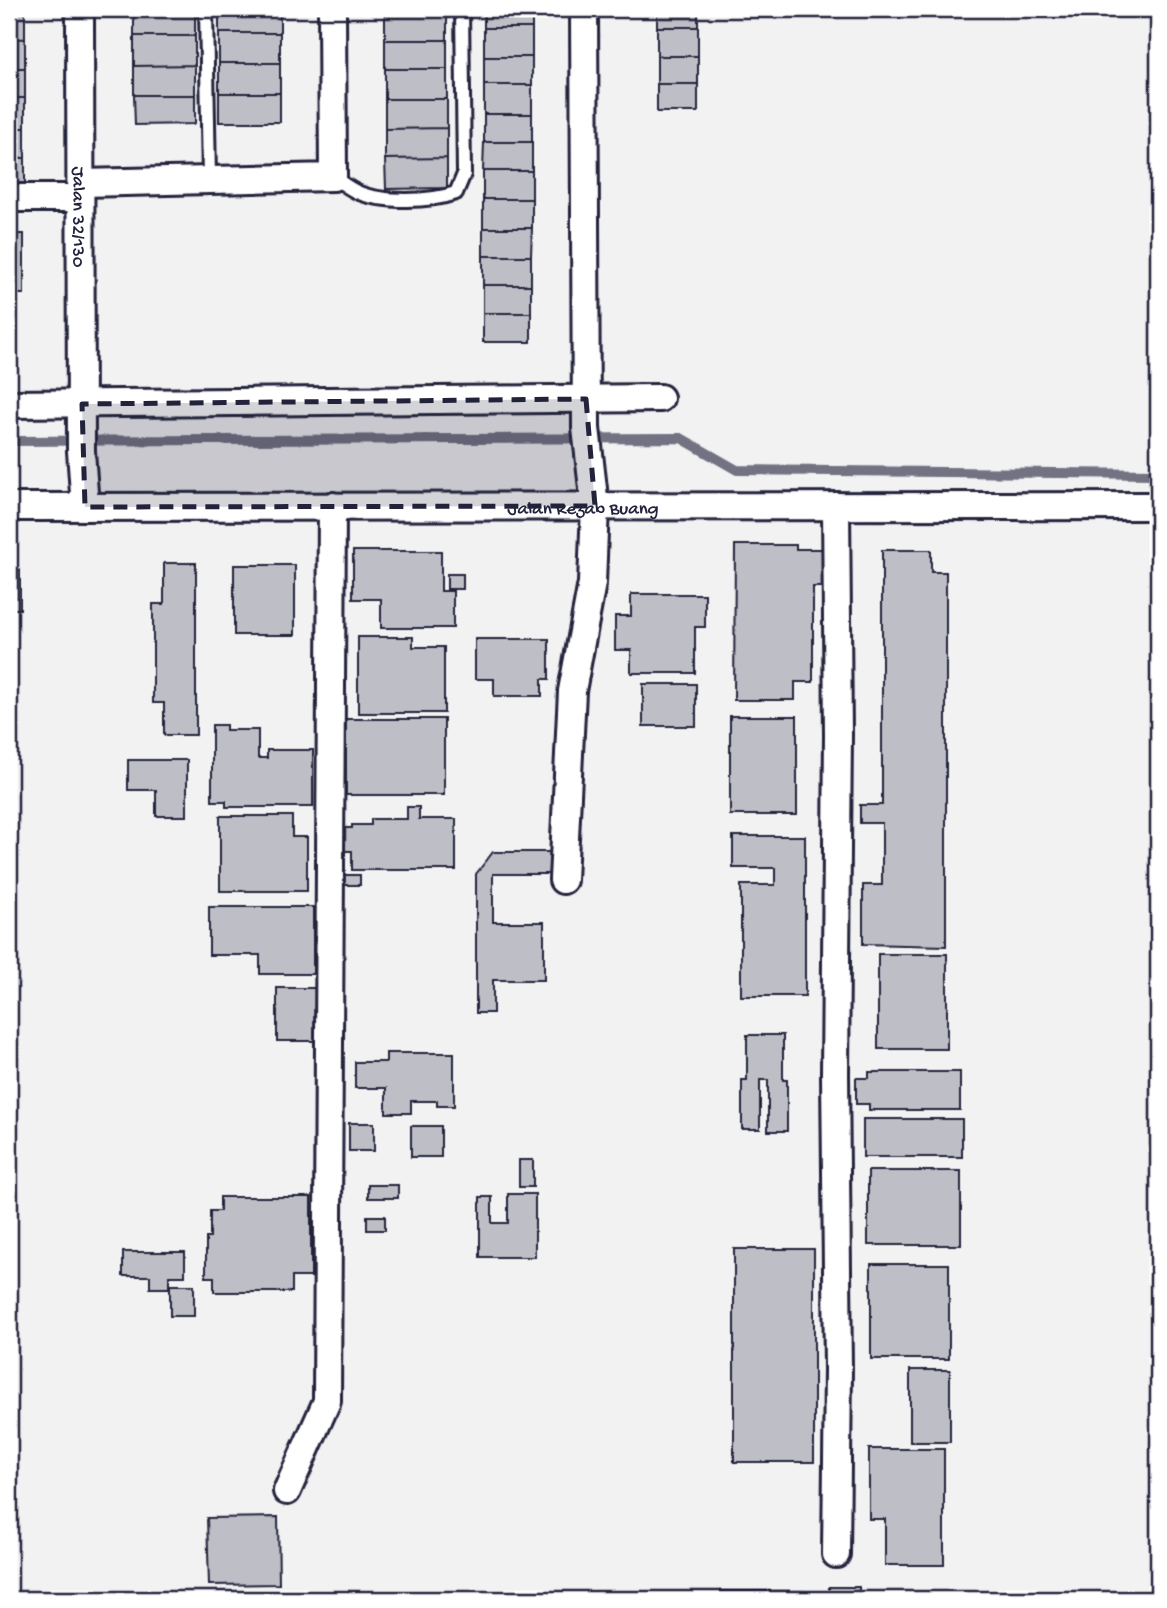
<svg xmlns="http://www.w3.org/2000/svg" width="1167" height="1608" viewBox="0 0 1167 1608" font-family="'Gochi Hand',sans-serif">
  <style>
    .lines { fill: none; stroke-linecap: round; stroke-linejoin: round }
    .stream { stroke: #727282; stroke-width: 10 }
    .building { fill: #bebec6; stroke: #22223b; stroke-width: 2 }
    .lane-casing { stroke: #22223b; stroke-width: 18 }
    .street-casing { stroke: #22223b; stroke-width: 32 }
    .lane { stroke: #fff; stroke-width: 12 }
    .street { stroke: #fff; stroke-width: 26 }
    .marked { fill: #22223b; fill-opacity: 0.2; stroke: #22223b; stroke-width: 5; stroke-dasharray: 14 9; stroke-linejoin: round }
    .labels { text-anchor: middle; stroke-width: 5; stroke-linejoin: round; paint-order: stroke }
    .street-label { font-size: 19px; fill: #22223b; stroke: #fff }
  </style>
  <rect width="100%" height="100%" fill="#f2f2f3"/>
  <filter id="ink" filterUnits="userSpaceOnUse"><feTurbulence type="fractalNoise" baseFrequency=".0143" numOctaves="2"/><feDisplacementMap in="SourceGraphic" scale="14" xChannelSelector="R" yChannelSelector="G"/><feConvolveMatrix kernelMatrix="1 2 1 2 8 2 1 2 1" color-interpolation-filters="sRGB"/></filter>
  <g filter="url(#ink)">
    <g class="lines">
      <path class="stream" d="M 9,441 L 681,438 L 737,470 L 1158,474"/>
    </g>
    <path class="building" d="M 9,9 L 25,9 L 25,39 L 9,38 Z
      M 134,9 L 195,9 L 195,36 L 134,36 Z
      M 219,9 L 280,9 L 280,33 L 219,33 Z
      M 484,9 L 532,9 L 532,28 L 484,28 Z
      M 657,9 L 698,9 L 698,27 L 657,27 Z
      M 385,10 L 447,10 L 447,40 L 385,40 Z
      M 657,27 L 698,27 L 698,56 L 657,56 Z
      M 484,28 L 532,28 L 532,57 L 484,57 Z
      M 219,33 L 280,33 L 280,63 L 219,63 Z
      M 134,36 L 195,36 L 195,65 L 134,66 Z
      M 9,38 L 25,39 L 25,68 L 9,68 Z
      M 385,40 L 447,40 L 447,69 L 385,69 Z
      M 657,56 L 698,56 L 698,84 L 657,84 Z
      M 484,57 L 532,57 L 532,85 L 484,85 Z
      M 219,63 L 280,63 L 280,93 L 219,93 Z
      M 195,65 L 195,95 L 134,95 L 134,66 Z
      M 9,68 L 25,68 L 25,98 L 9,98 Z
      M 385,69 L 447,69 L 447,99 L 385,99 Z
      M 657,84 L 698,84 L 698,112 L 657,112 Z
      M 484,85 L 532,85 L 532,114 L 484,114 Z
      M 219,93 L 280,93 L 280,122 L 219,122 Z
      M 134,95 L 195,95 L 195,124 L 135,125 Z
      M 9,98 L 25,98 L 25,128 L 9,128 Z
      M 385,99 L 447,99 L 447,128 L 385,129 Z
      M 484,114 L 532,114 L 532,142 L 484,142 Z
      M 9,128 L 25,128 L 25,158 L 9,158 Z
      M 447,128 L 447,158 L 385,159 L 385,129 Z
      M 484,142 L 532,142 L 532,171 L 483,171 Z
      M 9,158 L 25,158 L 25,188 L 9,188 Z
      M 447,158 L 447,188 L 386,189 L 385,159 Z
      M 483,171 L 532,171 L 532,199 L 483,199 Z
      M 483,199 L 532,199 L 532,228 L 483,228 Z
      M 483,228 L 532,228 L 531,256 L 483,256 Z
      M 9,234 L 24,234 L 24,294 L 9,294 Z
      M 483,256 L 531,256 L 531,285 L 483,285 Z
      M 483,285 L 531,285 L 531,313 L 483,313 Z
      M 483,313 L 531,313 L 531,342 L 483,342 Z
      M 735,545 L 796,545 L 796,549 L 825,549 L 825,587 L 813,587 L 813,682 L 795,682 L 795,700 L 734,700 Z
      M 882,550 L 931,550 L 931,572 L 946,572 L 946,946 L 863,944 L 863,885 L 882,885 L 882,823 L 860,823 L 860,805 L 882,805 Z
      M 353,551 L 441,551 L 441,591 L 453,591 L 453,628 L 381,628 L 381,599 L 353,599 Z
      M 164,563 L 196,563 L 196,735 L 164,735 L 164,703 L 153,703 L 153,604 L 164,604 Z
      M 234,565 L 295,565 L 295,635 L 234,635 Z
      M 9,570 L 20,570 L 20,609 L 9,609 Z
      M 447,574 L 463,574 L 463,589 L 447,589 Z
      M 631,594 L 705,594 L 705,627 L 695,627 L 695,673 L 631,673 L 631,650 L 615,650 L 615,616 L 631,616 Z
      M 358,637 L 413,637 L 413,647 L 444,647 L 444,713 L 358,713 Z
      M 475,639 L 549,639 L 549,679 L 542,679 L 542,696 L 494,696 L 494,679 L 475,679 Z
      M 643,684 L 696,684 L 696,726 L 643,726 Z
      M 730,716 L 797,716 L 797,815 L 730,815 Z
      M 346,719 L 444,719 L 444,795 L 346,795 Z
      M 212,725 L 226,725 L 226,730 L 258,730 L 258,758 L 267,758 L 267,750 L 313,750 L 313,807 L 226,807 L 226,801 L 212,801 Z
      M 128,760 L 187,760 L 187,816 L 156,816 L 156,790 L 128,790 Z
      M 407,807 L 419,807 L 419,819 L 456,819 L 456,870 L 352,870 L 352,851 L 343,851 L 343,828 L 352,828 L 352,825 L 371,825 L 371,819 L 407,819 Z
      M 220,816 L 292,816 L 292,837 L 307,837 L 307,891 L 220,891 Z
      M 733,836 L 805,836 L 805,996 L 741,996 L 741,885 L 775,885 L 775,868 L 733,868 Z
      M 493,852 L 552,852 L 552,874 L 493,874 L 493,922 L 544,922 L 544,980 L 493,980 L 493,1013 L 476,1013 L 476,874 Z
      M 340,875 L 360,875 L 360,885 L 340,885 Z
      M 209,907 L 313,907 L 313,974 L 260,974 L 260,955 L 209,955 Z
      M 878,954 L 947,954 L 947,1049 L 878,1049 Z
      M 277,988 L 316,988 L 316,1041 L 277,1041 Z
      M 747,1035 L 783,1035 L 783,1080 L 787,1080 L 787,1131 L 768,1131 L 768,1080 L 760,1080 L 760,1129 L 742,1129 L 742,1080 L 747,1080 Z
      M 386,1053 L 454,1053 L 454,1106 L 437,1106 L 437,1101 L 411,1101 L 411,1113 L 386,1113 L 386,1088 L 355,1088 L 355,1062 L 386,1062 Z
      M 869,1072 L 960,1072 L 960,1110 L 869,1110 L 869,1104 L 856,1104 L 856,1078 L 869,1078 Z
      M 863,1119 L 962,1119 L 962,1157 L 863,1157 Z
      M 349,1123 L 374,1123 L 374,1151 L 349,1151 Z
      M 411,1126 L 441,1126 L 441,1157 L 411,1157 Z
      M 519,1160 L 533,1160 L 533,1187 L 519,1187 Z
      M 868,1171 L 961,1171 L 961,1245 L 868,1245 Z
      M 368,1185 L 398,1185 L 398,1198 L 368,1198 Z
      M 508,1194 L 535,1194 L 535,1257 L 480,1257 L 480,1197 L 492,1197 L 492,1223 L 508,1223 Z
      M 220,1197 L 311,1197 L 311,1277 L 292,1277 L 292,1292 L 214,1292 L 214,1277 L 206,1277 L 206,1238 L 210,1238 L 210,1211 L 220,1211 Z
      M 367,1216 L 385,1216 L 385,1230 L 367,1230 Z
      M 734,1249 L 814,1249 L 814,1462 L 734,1462 Z
      M 123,1252 L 185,1252 L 185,1276 L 169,1276 L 169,1288 L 150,1288 L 150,1276 L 123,1276 Z
      M 871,1264 L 949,1264 L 949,1359 L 871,1359 Z
      M 170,1285 L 194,1285 L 194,1316 L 170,1316 Z
      M 910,1370 L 950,1370 L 950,1442 L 910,1442 Z
      M 869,1449 L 944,1449 L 944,1565 L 885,1565 L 885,1519 L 869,1519 Z
      M 278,1517 L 279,1584 L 209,1585 L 207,1518 Z
      M 829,1587 L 859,1587 L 859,1599 L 829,1599 Z
      M 721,1591 L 803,1591 L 803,1599 L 721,1599 Z"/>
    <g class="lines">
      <defs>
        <path id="lane" d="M 206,9 L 209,179
          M 333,177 C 341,182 348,188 357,192 C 382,203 430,202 456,193 L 464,174 L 462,9"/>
        <g id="street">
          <path id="s1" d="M 80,9 L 81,451 L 85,507"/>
          <path d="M 82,183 L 333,177 L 332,9"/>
          <path d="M 9,198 L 80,198"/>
          <path d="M 9,404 L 660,398"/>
          <path d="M 836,506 L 838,735 L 835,1074 L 838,1369 L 836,1554"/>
          <path id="s2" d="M 9,507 L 1158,506"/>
          <path d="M 563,880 L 572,691 L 592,583 L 595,506 L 586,428 L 584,9"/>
          <path d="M 287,1491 L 327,1401 L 332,506"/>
        </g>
      </defs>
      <use href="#lane" class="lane-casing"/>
      <use href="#street" class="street-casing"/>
      <use href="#lane" class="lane"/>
      <use href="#street" class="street"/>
    </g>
  </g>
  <path class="marked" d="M 586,399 L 595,506 L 85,507 L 82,404 Z"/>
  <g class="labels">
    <g class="street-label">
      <text dy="7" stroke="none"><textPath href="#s1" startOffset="208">Jalan 32/130</textPath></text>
      <text dy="7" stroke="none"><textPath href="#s2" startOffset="574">Jalan Rezab Buang</textPath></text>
    </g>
  </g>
  <rect width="1167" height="1608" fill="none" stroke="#fff" stroke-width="35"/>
  <rect x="18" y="18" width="1132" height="1573" fill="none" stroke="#22223b" stroke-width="2.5" filter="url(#ink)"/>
</svg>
